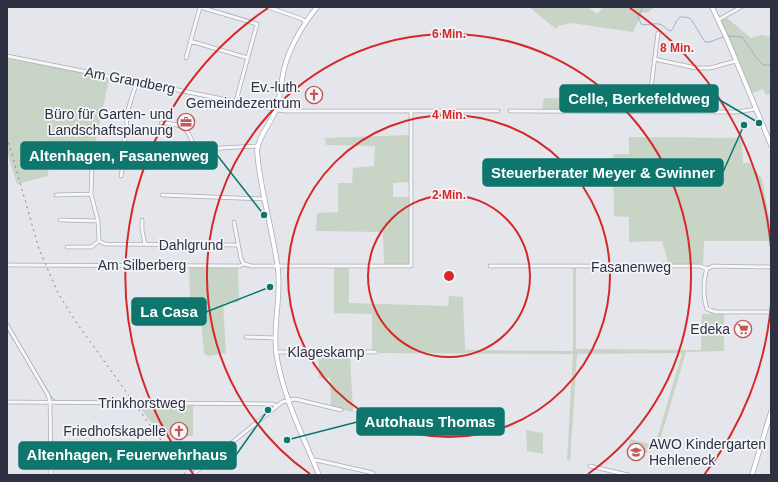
<svg xmlns="http://www.w3.org/2000/svg" width="778" height="482" viewBox="0 0 778 482" font-family="Arial,sans-serif">
  <style>
    .green { fill: #c7d4c6 }
    .lines { fill: none; stroke-linecap: round; stroke-linejoin: round }
    .stream { stroke: #a3aec7; stroke-width: 1 }
    .street-casing { stroke: #a9acb5; stroke-width: 4.5 }
    .secondary-casing { stroke: #a9acb5; stroke-width: 5.5 }
    .street { stroke: #f7f7f9; stroke-width: 3 }
    .secondary { stroke: #fff; stroke-width: 4 }
    .rail { stroke: #7f8393; stroke-width: 1; stroke-dasharray: 2 4; stroke-linecap: butt }
    .ring { fill: none; stroke: #d62828; stroke-width: 2 }
    .labels { text-anchor: middle; stroke-width: 3.5; stroke-linejoin: round; paint-order: stroke }
    .street-label { font-size: 14px; fill: #2d3142; stroke: #f4f5f8 }
    .poi-label { font-size: 14px; fill: #2d3142; stroke: #f4f5f8; text-anchor: end }
    .centre { fill: #d62828; stroke: #f4f5f8; stroke-width: 2 }
    .ring-label { font-size: 12px; text-anchor: middle; font-weight: bold; fill: #d62828; stroke: #f4f5f8; stroke-width: 3.5; stroke-linejoin: round; paint-order: stroke }
    .leader { fill: none; stroke: #0f766e; stroke-width: 1.5 }
    .callout-dot { fill: #0f766e; stroke: #f4f5f8; stroke-width: 1.5 }
    .callout { fill: #0f766e; stroke: #0f766e; stroke-width: 1.5 }
    .callout-label { font-size: 15px; text-anchor: middle; font-weight: bold; fill: #fff }
  </style>
  <rect width="100%" height="100%" fill="#e4e6eb"/>
  <path class="green" d="M 529,7 L 588,7 L 597,14 L 603,7 L 655,7 L 648,12 L 642,13 L 633,32 L 571,23 L 558,26 L 556,29 Z
    M 727,18 L 751,38 L 762,35 L 771,37 L 771,94 L 766,95 L 763,89 L 752,93 L 721,21 Z
    M 7,59 L 110,75 L 95,144 L 50,144 L 48,176 L 17,184 L 7,151 Z
    M 580,93 L 591,95 L 591,100 L 601,101 L 603,96 L 624,99 L 623,111 L 542,109 L 544,98 L 579,99 Z
    M 411,135 L 410,182 L 393,183 L 393,197 L 410,197 L 409,264 L 384,264 L 383,232 L 316,231 L 317,213 L 338,212 L 338,183 L 352,183 L 353,168 L 374,166 L 375,146 L 326,145 L 325,138 Z
    M 629,137 L 740,138 L 742,145 L 743,163 L 750,163 L 762,179 L 769,216 L 771,216 L 771,241 L 704,241 L 703,265 L 669,265 L 662,241 L 629,242 L 629,217 L 614,216 L 613,154 L 629,154 Z
    M 189,267 L 238,268 L 239,302 L 223,303 L 226,353 L 208,356 L 204,354 L 200,304 L 190,303 Z
    M 334,267 L 349,267 L 349,303 L 448,306 L 449,296 L 463,297 L 465,350 L 573,351 L 573,268 L 576,268 L 576,349 L 701,350 L 702,314 L 724,313 L 724,351 L 686,352 L 660,440 L 657,439 L 682,353 L 577,354 L 570,461 L 567,460 L 573,354 L 372,353 L 372,314 L 334,313 Z
    M 318,353 L 350,353 L 353,412 L 331,407 L 330,378 L 319,378 Z
    M 139,406 L 193,406 L 193,436 L 161,436 Z
    M 526,430 L 543,433 L 543,454 L 527,451 Z
    M 630,439 L 650,444 L 647,453 L 633,450 L 632,455 L 627,454 Z"/>
  <g class="lines">
    <path class="stream" d="M 643,7 L 638,16 L 641,24 C 648,26 653,23 659,24 C 664,25 666,30 671,31 C 675,27 675,21 680,17 L 686,17 L 691,19 L 705,42 L 710,42 L 723,37
      M 728,36 L 742,37 C 747,43 759,64 764,65 C 767,65 769,65 771,65
      M 7,329 L 16,344
      M 20,345 L 52,398 L 55,400"/>
    <defs>
      <path id="street" d="M 268,7 L 302,19 L 306,22
        M 718,20 L 741,7
        M 190,41 L 248,58
        M 7,56 L 283,111 L 498,111
        M 186,58 L 200,7 L 257,24 L 236,101
        M 654,59 L 696,68 L 710,68 L 736,61
        M 510,111 L 737,112 L 756,109
        M 648,112 L 658,33
        M 161,123 C 184,123 190,130 195,151
        M 121,150 L 123,165 L 173,164 C 177,162 179,158 182,155 C 192,148 243,147 258,146
        M 77,163 L 92,164
        M 121,176 L 123,165
        M 56,195 L 91,194
        M 162,195 L 265,199
        M 60,220 L 98,221
        M 142,220 L 142,230 L 145,244
        M 234,222 L 241,259 L 244,264
        M 99,241 L 98,221 L 91,194 L 92,164 C 115,160 124,153 127,127 C 127,123 126,119 127,115 C 129,104 133,93 137,82
        M 99,241 L 105,244 L 238,245
        M 67,247 L 91,247 L 99,241
        M 7,265 L 240,266 L 244,264 L 251,266 L 411,266 L 411,111
        M 490,266 L 700,266 L 707,269 L 713,266 L 771,267
        M 707,269 C 703,280 703,297 707,309 L 716,312 L 771,312
        M 7,325 L 48,395 L 50,402 L 51,475
        M 246,337 L 276,338
        M 276,352 L 376,352
        M 7,402 L 273,404 L 277,406
        M 313,461 L 316,460 L 373,473
        M 590,466 L 628,475
        M 192,475 L 282,402 L 295,399 L 341,410"/>
      <path id="secondary" d="M 317,7 C 302,26 290,45 284,69 C 281,82 281,96 276,109 C 271,124 259,134 257,151 C 260,191 273,230 278,270 C 281,298 273,325 276,352 C 282,395 303,436 319,475
        M 712,7 L 727,39 L 771,145
        M 752,475 L 771,412"/>
    </defs>
    <use href="#street" class="street-casing"/>
    <use href="#secondary" class="secondary-casing"/>
    <use href="#street" class="street"/>
    <use href="#secondary" class="secondary"/>
    <path class="rail" d="M 7,137 L 39,249 L 58,293 L 76,322 L 186,475"/>
  </g>
  <g class="ring">
    <circle cx="449" cy="276" r="81"/>
    <circle cx="449" cy="276" r="161"/>
    <path d="M310 474A242 242 0 1 1 588 474"/>
    <path d="M771 304A323 323 0 0 1 704 475M194 475A323 323 0 0 1 268 8M630 8A323 323 0 0 1 771 248"/>
  </g>
  <defs>
    <symbol id="church-ring" viewBox="-11 -11 22 22"><circle r="9.5" fill="#f4f5f8" stroke="#c25957" stroke-width="1.5"/><path d="M-1.2-6h2.4v3.5h3.3v2.4h-3.3V6h-2.4V-.1h-3.3v-2.4h3.3Z" fill="#c25957"/></symbol>
    <symbol id="office-ring" viewBox="-11 -11 22 22"><circle r="9.5" fill="#f4f5f8" stroke="#c25957" stroke-width="1.5"/><path d="M-6-3h4V-5.5h4V-3h4V5H-6ZM-1-4.5V-3h2v-1.5ZM-6 0V1H6V0Z" fill="#c25957"/></symbol>
    <symbol id="supermarket-ring" viewBox="-11 -11 22 22"><circle r="9.5" fill="#f4f5f8" stroke="#c25957" stroke-width="1.5"/><path d="M-6-5.5h2.5l.6 2H6L4.5 2H-2.5L-4.4-4H-6ZM-1.5 3.2a1.3 1.3 0 1 0 .1 0ZM3 3.2a1.3 1.3 0 1 0 .1 0Z" fill="#c25957"/></symbol>
    <symbol id="school-ring" viewBox="-11 -11 22 22"><circle r="9.5" fill="#f4f5f8" stroke="#c25957" stroke-width="1.5"/><path d="M0-5L7-2L0 1L-7-2ZM-4 1L0 2.5L4 1V4Q0 6-4 4Z" fill="#c25957"/></symbol>
  </defs>
  <g fill-rule="evenodd">
    <use href="#church-ring" x="304" y="85" width="20" height="20"/>
    <use href="#office-ring" x="176" y="112" width="20" height="20"/>
    <use href="#supermarket-ring" x="733" y="319" width="20" height="20"/>
    <use href="#church-ring" x="169" y="421" width="20" height="20"/>
    <use href="#school-ring" x="626" y="442" width="20" height="20"/>
  </g>
  <g class="labels">
    <g class="street-label">
      <text transform="translate(130 80) rotate(11)" y="5">Am Grandberg</text>
      <text x="191" y="250">Dahlgrund</text>
      <text x="142" y="270">Am Silberberg</text>
      <text x="631" y="272">Fasanenweg</text>
      <text x="326" y="357">Klageskamp</text>
      <text x="142" y="408">Trinkhorstweg</text>
    </g>
    <g class="poi-label">
      <text x="301" y="92">Ev.-luth.<tspan x="301" dy="16">Gemeindezentrum</tspan></text>
      <text x="173" y="119">Büro für Garten- und<tspan x="173" dy="16">Landschaftsplanung</tspan></text>
      <text x="730" y="334">Edeka</text>
      <text x="166" y="436">Friedhofskapelle</text>
      <text x="649" y="449" text-anchor="start">AWO Kindergarten<tspan x="649" dy="16">Hehleneck</tspan></text>
    </g>
  </g>
  <circle cx="449" cy="276" r="6" class="centre"/>
  <g class="ring-label">
    <text x="449" y="38">6 Min.</text>
    <text x="677" y="52">8 Min.</text>
    <text x="449" y="119">4 Min.</text>
    <text x="449" y="199">2 Min.</text>
  </g>
  <path class="leader" d="M759 123L718 99M264 215L217 155M744 125L723 172M270 287L206 312M287 440L357 422M268 410L236 455"/>
  <g class="callout-dot">
    <circle cx="759" cy="123" r="4"/>
    <circle cx="264" cy="215" r="4"/>
    <circle cx="744" cy="125" r="4"/>
    <circle cx="270" cy="287" r="4"/>
    <circle cx="287" cy="440" r="4"/>
    <circle cx="268" cy="410" r="4"/>
  </g>
  <g class="callout">
    <rect x="560" y="85" width="158" height="27" rx="4"/>
    <rect x="21" y="142" width="196" height="27" rx="4"/>
    <rect x="483" y="159" width="240" height="27" rx="4"/>
    <rect x="132" y="298" width="74" height="27" rx="4"/>
    <rect x="357" y="408" width="147" height="27" rx="4"/>
    <rect x="19" y="442" width="217" height="27" rx="4"/>
  </g>
  <g class="callout-label">
    <text x="639" y="104">Celle, Berkefeldweg</text>
    <text x="119" y="161">Altenhagen, Fasanenweg</text>
    <text x="603" y="178">Steuerberater Meyer &amp; Gwinner</text>
    <text x="169" y="317">La Casa</text>
    <text x="430" y="427">Autohaus Thomas</text>
    <text x="127" y="460">Altenhagen, Feuerwehrhaus</text>
  </g>
  <rect width="778" height="482" fill="none" stroke="#2d3142" stroke-width="16"/>
</svg>
